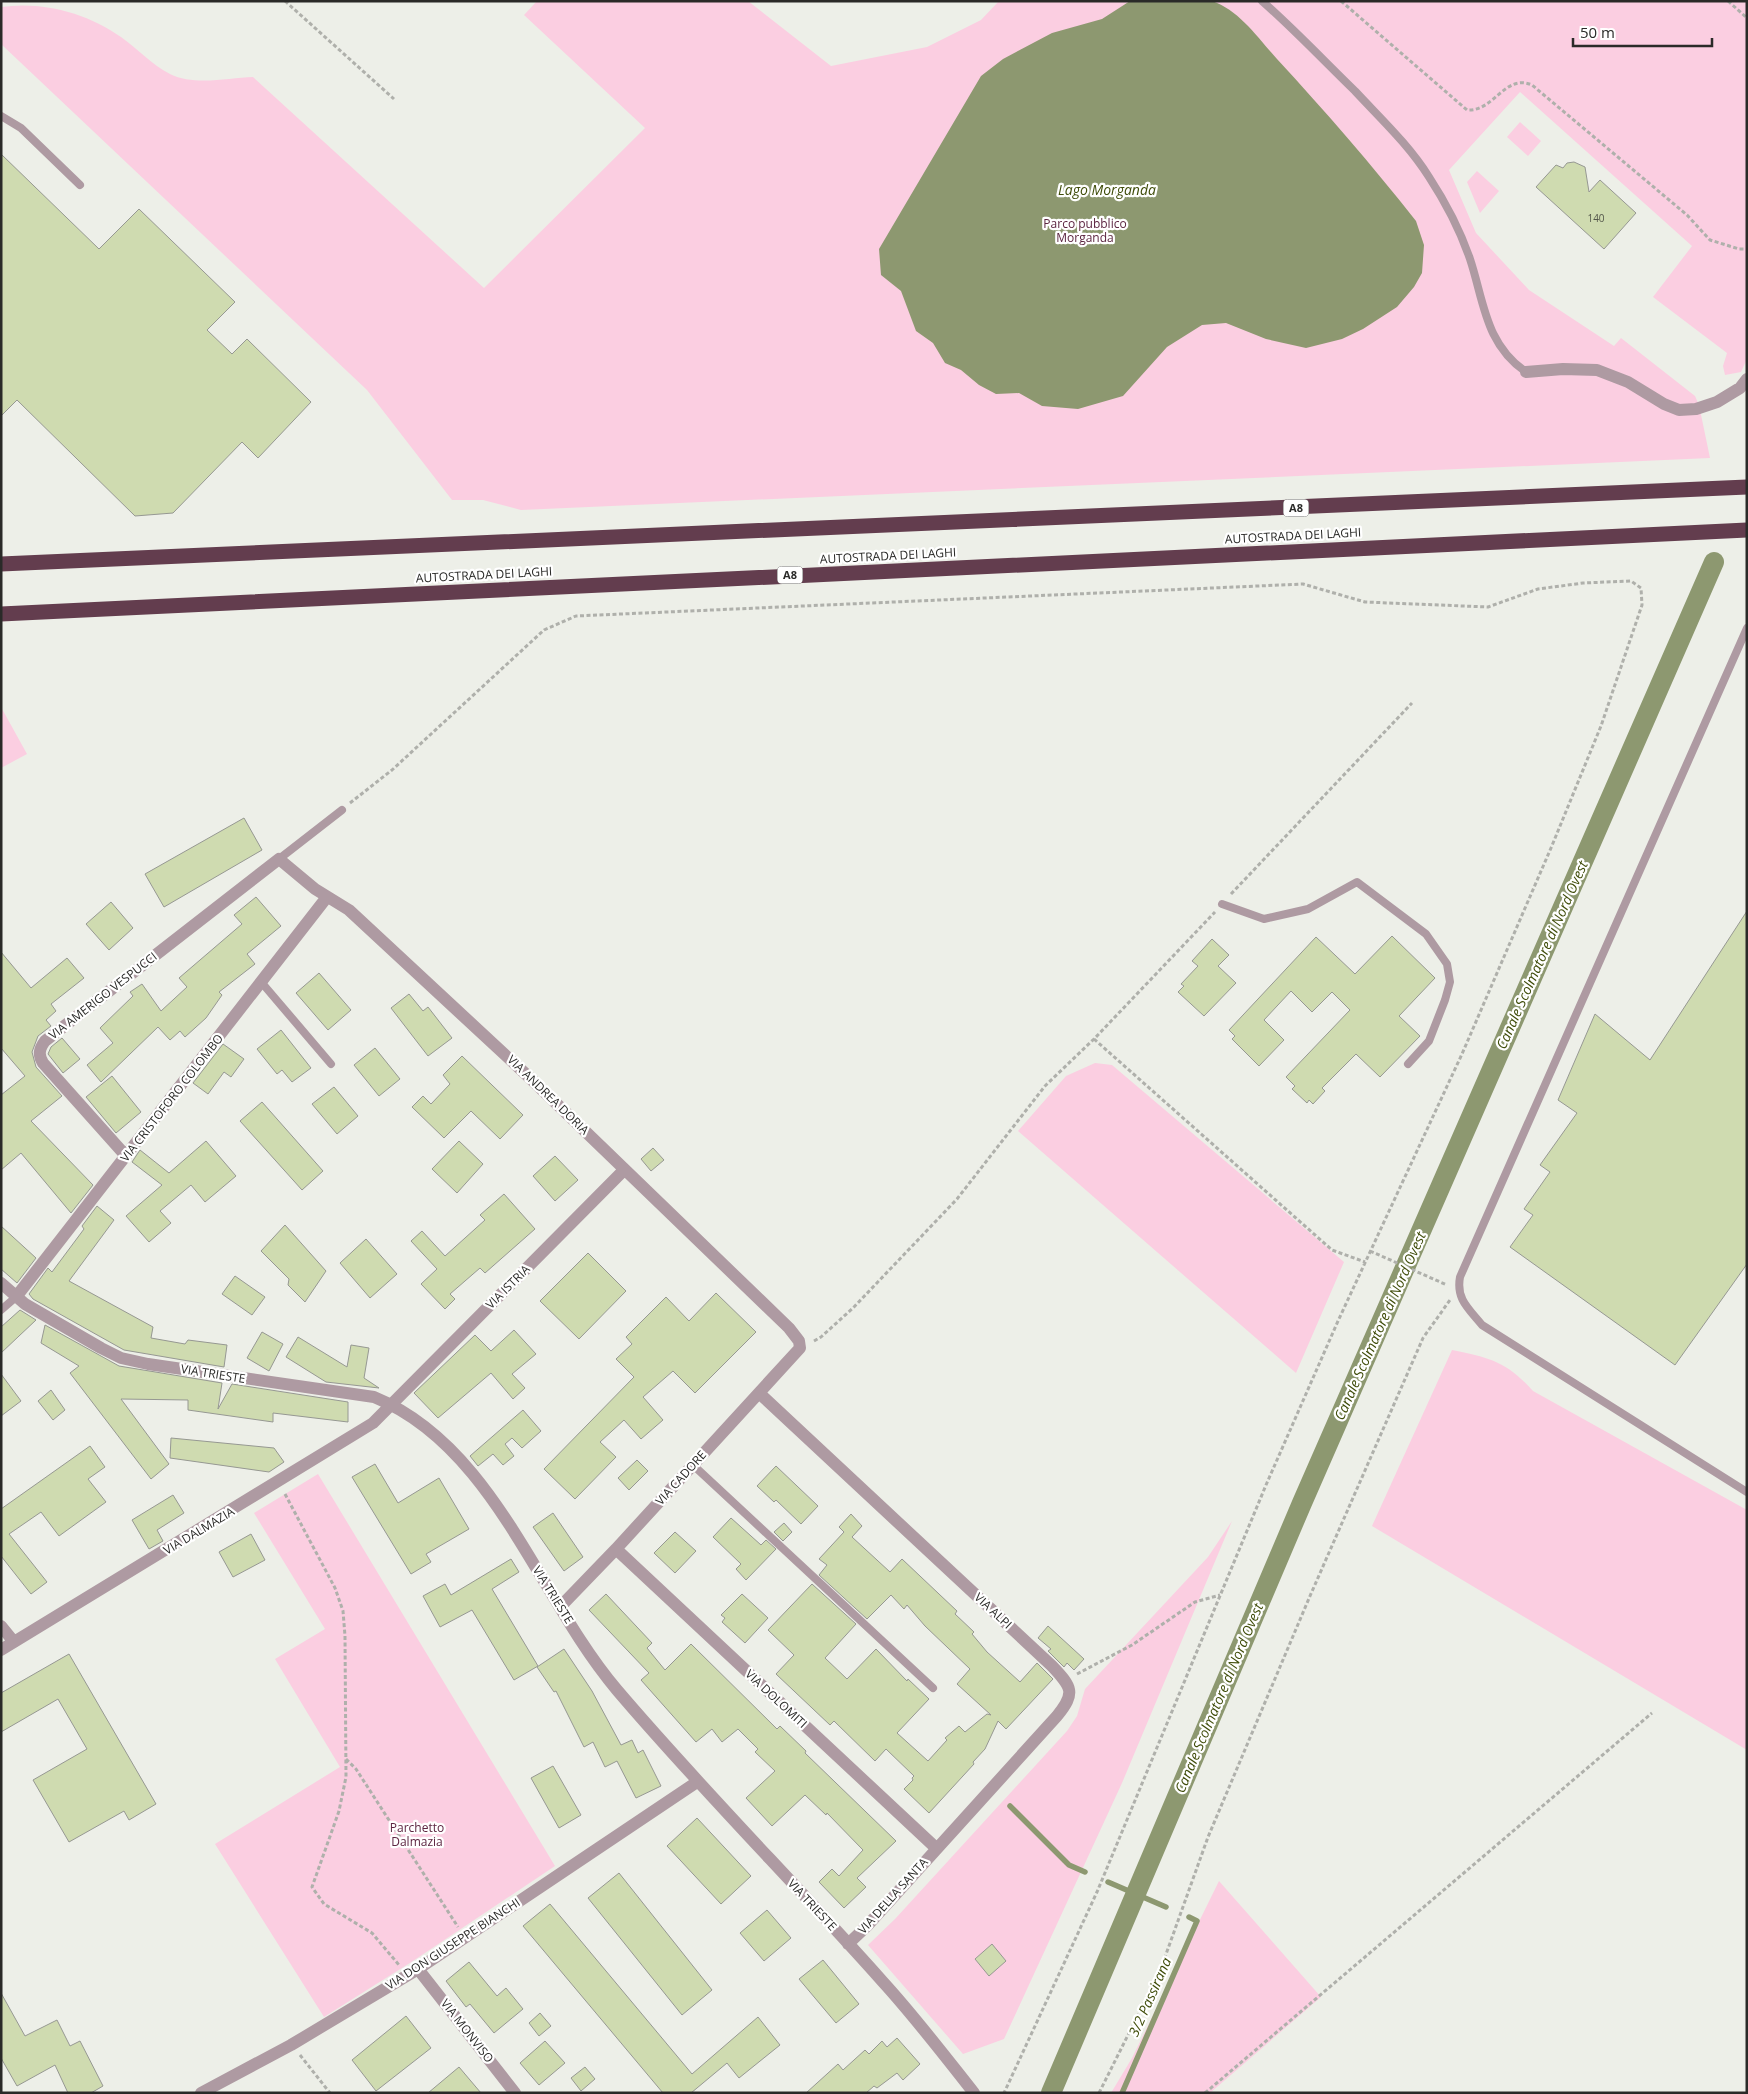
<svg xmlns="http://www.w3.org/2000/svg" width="1748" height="2094" viewBox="0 0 1748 2094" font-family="'Open Sans',sans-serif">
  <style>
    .green { fill: #fbcee1 }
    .water { fill: #8d9870 }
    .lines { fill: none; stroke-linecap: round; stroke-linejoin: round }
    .stream { stroke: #8d9870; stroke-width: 5.5 }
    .canal { stroke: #8d9870; stroke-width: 20 }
    .building { fill: #cfdbb0; stroke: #969892 }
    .path { stroke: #afb0ab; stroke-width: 3; stroke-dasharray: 4 2.5; stroke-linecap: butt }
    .lane { stroke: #ae9aa2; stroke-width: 8 }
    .street { stroke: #ae9aa2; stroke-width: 12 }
    .highway { stroke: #633d4e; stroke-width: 15 }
    .labels { text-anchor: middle; stroke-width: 4.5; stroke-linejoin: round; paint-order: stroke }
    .number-label { font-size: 10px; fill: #53564a }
    .shield { fill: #fff; stroke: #6a6a68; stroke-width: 1 }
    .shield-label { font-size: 11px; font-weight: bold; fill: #2a2a28 }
    .park-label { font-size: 12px; fill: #5c2541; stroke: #fff }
    .street-label { font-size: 12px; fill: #2a2a28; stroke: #fff }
    .water-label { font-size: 14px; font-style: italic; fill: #3f4c09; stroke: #fff }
  </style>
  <rect width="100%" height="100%" fill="#edefe8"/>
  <path class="green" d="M 537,1 L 748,1 L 831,66 L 927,47 L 981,20 L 999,1 L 1747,1 L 1747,359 L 1741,372 L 1725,375 L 1723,366 L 1727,353 L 1653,297 L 1692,246 L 1520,92 L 1449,170 L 1476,233 L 1529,290 L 1614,346 L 1621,338 L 1695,396 L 1699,405 L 1710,458 L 521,510 L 483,500 L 452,500 L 367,390 L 1,44 L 1,7 C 43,1 87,13 121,37 C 137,48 152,65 170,74 C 194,86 228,78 253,77 L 484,288 L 645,128 L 524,15 Z
    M 1520,122 L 1541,141 L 1528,156 L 1507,137 Z
    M 1477,171 L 1499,191 L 1480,213 L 1467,182 Z
    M 1,707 L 27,754 L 1,768 Z
    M 1095,1063 L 1112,1065 L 1344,1262 L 1296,1373 L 1018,1131 L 1066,1076 Z
    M 1452,1350 C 1490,1358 1506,1361 1533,1391 L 1747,1510 L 1747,1750 L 1372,1526 Z
    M 318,1474 L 555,1866 L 413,1961 L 324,2017 L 215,1844 L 340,1767 L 275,1659 L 325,1629 L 254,1513 Z
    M 1232,1521 L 1122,1783 L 1004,2039 L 963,2054 L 868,1945 L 895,1919 L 1067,1731 L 1077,1716 L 1085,1689 L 1208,1557 Z
    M 1219,1881 L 1321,1997 L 1210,2093 L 1111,2093 L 1132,2058 Z"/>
  <path class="water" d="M 1130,1 L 1212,1 C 1239,10 1258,38 1277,59 C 1325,111 1372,165 1416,221 L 1424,245 L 1422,273 L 1414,287 L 1397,307 L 1363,329 L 1342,339 L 1306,348 L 1266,339 L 1226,323 L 1202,325 L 1167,347 L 1123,396 L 1078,409 L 1042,406 L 1019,393 L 996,394 L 979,385 L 961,370 L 945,363 L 933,343 L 916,331 L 901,291 L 881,275 L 879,249 L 981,76 L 1003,59 L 1052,33 L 1102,19 Z"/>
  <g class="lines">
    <path class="stream" d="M 1010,1806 L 1069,1865 L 1085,1872
      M 1108,1882 L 1166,1907
      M 1122,2093 L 1197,1921 L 1189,1917"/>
    <path class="canal" d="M 1051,2093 L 1302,1503 L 1714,562"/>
  </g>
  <path class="building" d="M 1,154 L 99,249 L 139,209 L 235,302 L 207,330 L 232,354 L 247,339 L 311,402 L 258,458 L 242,442 L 173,513 L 135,516 L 17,400 L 1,416 Z
    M 1574,162 L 1585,167 L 1589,192 L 1600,180 L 1636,213 L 1604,249 L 1536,187 L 1556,165 L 1563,168 L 1567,163 Z
    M 244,818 L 262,850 L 164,907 L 145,874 Z
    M 256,897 L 281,926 L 247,954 L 255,964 L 219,992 L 222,995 L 206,1018 L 185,1037 L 180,1031 L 170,1040 L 158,1027 L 101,1082 L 87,1065 L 113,1043 L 100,1028 L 133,996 L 130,992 L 142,984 L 161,1011 L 187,987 L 179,978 L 242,924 L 234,915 Z
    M 111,902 L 133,928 L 109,950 L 86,924 Z
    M 1747,911 L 1747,1264 L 1675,1365 L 1510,1247 L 1533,1215 L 1524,1209 L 1550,1172 L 1540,1165 L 1577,1113 L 1558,1100 L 1595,1014 L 1650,1060 Z
    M 1392,936 L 1435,978 L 1399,1016 L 1420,1036 L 1380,1077 L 1356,1054 L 1322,1088 L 1325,1091 L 1313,1104 L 1309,1100 L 1307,1103 L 1292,1089 L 1295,1086 L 1286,1077 L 1350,1010 L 1332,992 L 1312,1012 L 1291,991 L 1264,1020 L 1284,1040 L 1259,1066 L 1232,1039 L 1235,1036 L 1229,1030 L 1316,937 L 1355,974 Z
    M 1212,939 L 1229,955 L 1218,966 L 1236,983 L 1204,1016 L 1178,992 L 1184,986 L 1181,984 L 1198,966 L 1192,961 Z
    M 1,952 L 31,988 L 67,958 L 84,978 L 51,1004 L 56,1011 L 46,1020 L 51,1026 L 38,1036 L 32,1052 L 36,1067 L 62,1096 L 31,1121 L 93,1185 L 71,1213 L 21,1153 L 1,1170 L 1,1095 L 25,1076 L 1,1048 Z
    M 319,973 L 351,1010 L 328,1030 L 296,993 Z
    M 409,994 L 423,1011 L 428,1007 L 452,1038 L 428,1056 L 391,1008 Z
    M 281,1030 L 311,1068 L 292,1082 L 282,1070 L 277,1074 L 257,1049 Z
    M 62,1038 L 80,1059 L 63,1073 L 48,1054 L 51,1047 Z
    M 223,1044 L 244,1059 L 231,1077 L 224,1072 L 208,1094 L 193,1083 Z
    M 375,1048 L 400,1079 L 379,1096 L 354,1065 Z
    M 462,1056 L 523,1115 L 500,1139 L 471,1111 L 444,1138 L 412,1107 L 423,1096 L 431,1104 L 450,1084 L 443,1075 Z
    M 112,1076 L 141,1112 L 116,1133 L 86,1097 Z
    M 334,1087 L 358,1116 L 337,1134 L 312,1104 Z
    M 262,1102 L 323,1171 L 302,1190 L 240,1121 Z
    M 206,1141 L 236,1176 L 205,1202 L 191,1185 L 160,1211 L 171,1223 L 149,1242 L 126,1216 L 162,1185 L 132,1162 L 140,1150 L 169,1173 Z
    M 459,1141 L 483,1164 L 457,1193 L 432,1169 Z
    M 653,1148 L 664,1160 L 651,1171 L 641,1159 Z
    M 555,1156 L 578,1180 L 555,1201 L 533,1176 Z
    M 504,1194 L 535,1229 L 485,1273 L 480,1268 L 450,1294 L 455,1299 L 445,1309 L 421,1284 L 437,1269 L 411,1241 L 422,1231 L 445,1256 L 485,1220 L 480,1215 Z
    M 97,1206 L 114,1220 L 69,1281 L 153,1327 L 151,1338 L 185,1344 L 188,1340 L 227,1345 L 224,1367 L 124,1350 L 33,1299 L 29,1294 L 48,1268 L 52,1272 L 84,1229 L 82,1226 Z
    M 285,1225 L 326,1271 L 305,1302 L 288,1285 L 289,1279 L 261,1251 Z
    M 1,1226 L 36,1258 L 17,1283 L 1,1269 Z
    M 366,1239 L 397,1274 L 370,1298 L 340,1263 Z
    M 588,1253 L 626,1291 L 579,1339 L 540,1301 Z
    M 235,1276 L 265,1297 L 252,1315 L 222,1294 Z
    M 716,1293 L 756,1332 L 695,1393 L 673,1371 L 643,1397 L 663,1420 L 641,1439 L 624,1420 L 600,1442 L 616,1457 L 575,1499 L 544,1469 L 634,1377 L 616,1359 L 632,1344 L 626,1337 L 666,1297 L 689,1321 Z
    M 20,1310 L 36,1320 L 1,1353 L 1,1327 Z
    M 45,1325 L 119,1366 L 222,1383 L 218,1409 L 232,1384 L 348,1402 L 348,1422 L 273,1413 L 273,1422 L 188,1410 L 188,1400 L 121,1399 L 169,1464 L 151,1479 L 70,1373 L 79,1366 L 41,1343 Z
    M 514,1330 L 536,1354 L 512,1374 L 525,1388 L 513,1399 L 491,1373 L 438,1418 L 414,1393 L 475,1335 L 491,1351 Z
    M 262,1332 L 283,1344 L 269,1371 L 247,1358 Z
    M 298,1337 L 347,1367 L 351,1345 L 369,1348 L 364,1378 L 379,1388 L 326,1382 L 286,1357 Z
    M 1,1374 L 21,1401 L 1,1416 Z
    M 51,1390 L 65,1410 L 53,1420 L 38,1401 Z
    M 523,1410 L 541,1431 L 522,1448 L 512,1438 L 505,1444 L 514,1456 L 503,1465 L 493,1454 L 478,1466 L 470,1456 Z
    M 171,1438 L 274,1448 L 284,1462 L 269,1472 L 170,1458 Z
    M 90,1446 L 105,1467 L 88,1479 L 106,1502 L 59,1536 L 41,1512 L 9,1534 L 47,1582 L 31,1594 L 1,1556 L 1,1509 Z
    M 637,1460 L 648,1471 L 629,1490 L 618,1478 Z
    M 375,1464 L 398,1503 L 439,1478 L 469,1529 L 426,1554 L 431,1562 L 411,1574 L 352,1477 Z
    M 776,1466 L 818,1506 L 801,1524 L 776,1500 L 774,1502 L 757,1486 Z
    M 173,1495 L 184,1513 L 157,1530 L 163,1541 L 149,1549 L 132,1520 Z
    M 553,1513 L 583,1557 L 564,1571 L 533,1527 Z
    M 851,1514 L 862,1526 L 852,1537 L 890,1572 L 902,1559 L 957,1611 L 955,1614 L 974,1632 L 972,1634 L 987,1652 L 1020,1682 L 1037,1663 L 1053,1679 L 1006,1729 L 998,1721 L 985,1749 L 973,1762 L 974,1764 L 929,1813 L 904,1789 L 913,1780 L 912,1778 L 914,1776 L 886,1749 L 875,1761 L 834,1721 L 830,1725 L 776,1674 L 794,1655 L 768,1630 L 812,1584 L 856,1624 L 825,1658 L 847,1679 L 876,1649 L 907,1681 L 908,1679 L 929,1699 L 897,1733 L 928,1761 L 947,1740 L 945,1738 L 959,1726 L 965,1732 L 987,1714 L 991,1715 L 957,1684 L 970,1669 L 925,1626 L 907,1605 L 904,1609 L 891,1595 L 867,1619 L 819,1575 L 827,1565 L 819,1559 L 844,1532 L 839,1527 Z
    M 731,1518 L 761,1545 L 766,1540 L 776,1549 L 746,1580 L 736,1569 L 741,1564 L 713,1537 Z
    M 784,1523 L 792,1532 L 783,1541 L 774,1532 Z
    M 675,1532 L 696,1551 L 675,1573 L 654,1553 Z
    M 251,1534 L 265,1560 L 233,1577 L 219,1552 Z
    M 511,1559 L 519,1572 L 492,1589 L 538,1666 L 514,1680 L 472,1610 L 440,1627 L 423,1596 L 445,1584 L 451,1595 Z
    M 606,1594 L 652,1643 L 647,1648 L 665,1670 L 691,1644 L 777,1729 L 780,1726 L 806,1751 L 805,1753 L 896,1841 L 857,1878 L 866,1887 L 844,1908 L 819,1882 L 832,1869 L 839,1876 L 863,1850 L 827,1813 L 826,1815 L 805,1795 L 772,1826 L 746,1798 L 775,1771 L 755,1752 L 758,1749 L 738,1729 L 722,1742 L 712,1729 L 696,1742 L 641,1680 L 649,1673 L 589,1610 Z
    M 742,1594 L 768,1618 L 745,1643 L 722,1622 L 725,1618 L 721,1615 Z
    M 1048,1626 L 1084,1659 L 1074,1670 L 1067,1663 L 1064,1667 L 1048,1651 L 1051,1649 L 1038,1638 Z
    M 564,1649 L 592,1691 L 621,1745 L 632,1740 L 638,1753 L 643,1750 L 661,1786 L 636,1798 L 617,1761 L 605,1767 L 593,1742 L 584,1747 L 556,1691 L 554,1692 L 537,1667 Z
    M 69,1654 L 156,1804 L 129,1820 L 124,1811 L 69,1842 L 33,1780 L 87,1749 L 58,1699 L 1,1732 L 1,1693 Z
    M 553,1766 L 581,1815 L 559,1828 L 531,1778 Z
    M 697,1818 L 751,1876 L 721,1904 L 667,1846 Z
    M 619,1873 L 712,1990 L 682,2015 L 588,1898 Z
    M 550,1904 L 692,2074 L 758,2017 L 780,2045 L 739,2078 L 727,2063 L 691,2093 L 663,2093 L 523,1926 Z
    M 767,1910 L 791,1938 L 764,1961 L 740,1933 Z
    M 992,1944 L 1006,1961 L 989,1976 L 975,1959 Z
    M 823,1960 L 859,2004 L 836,2023 L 799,1979 Z
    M 469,1962 L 497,1996 L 506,1988 L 523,2009 L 494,2033 L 470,2004 L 466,2007 L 446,1981 Z
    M 1,1993 L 25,2036 L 57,2020 L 70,2046 L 80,2041 L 103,2086 L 91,2093 L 68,2093 L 55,2065 L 17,2086 L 1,2058 Z
    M 540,2013 L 551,2026 L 539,2036 L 529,2023 Z
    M 406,2016 L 431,2048 L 376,2091 L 352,2060 Z
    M 897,2038 L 920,2064 L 903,2080 L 897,2073 L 877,2088 L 874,2086 L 866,2093 L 806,2093 L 838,2064 L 843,2070 L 865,2050 L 869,2054 L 882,2041 L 887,2047 Z
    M 545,2041 L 565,2063 L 539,2085 L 520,2063 Z
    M 459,2067 L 481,2093 L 428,2093 Z
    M 585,2067 L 595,2079 L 581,2091 L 571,2078 Z"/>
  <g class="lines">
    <path class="path" d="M 285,1 L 394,99
      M 1341,1 L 1467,110 C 1494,112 1505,73 1532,85 L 1687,215 L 1710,240 L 1739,249 L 1747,249
      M 1728,1 L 1747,18
      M 350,803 L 392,770 L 544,630 L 576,616 L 1303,584 L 1365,602 L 1488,607 L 1538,589 L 1583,583 L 1631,581 L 1641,588 L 1642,605 L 1601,726 L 1551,848 L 1462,1054 L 1338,1321 L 1266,1485 L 1097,1892 L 1004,2093
      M 1231,894 L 1412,703
      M 1094,1039 L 1332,1250 L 1365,1262
      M 1370,1251 L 1447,1285
      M 814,1341 L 821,1337 L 853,1308 L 957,1199 L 1045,1086 L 1094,1039 L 1215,912
      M 285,1494 L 335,1588 L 343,1611 L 345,1636 L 346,1777 L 339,1811 L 312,1887 L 324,1904 L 372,1933 L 399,1965
      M 1077,1674 L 1132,1645 L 1195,1602 L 1220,1595
      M 346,1759 L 356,1769 L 458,1927
      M 300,2055 L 330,2093
      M 1099,2093 L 1160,1971 L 1208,1837 L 1310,1596 L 1423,1338 L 1450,1300
      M 1205,2093 L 1652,1713"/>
    <path class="lane" d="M 1262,1 C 1295,30 1324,61 1355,91 C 1381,119 1409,145 1429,177 C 1446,203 1460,230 1470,259 C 1484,301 1485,344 1526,372
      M 1,116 L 21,128 L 80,185
      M 1747,628 L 1460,1277 C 1456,1299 1468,1308 1482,1325 L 1747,1492
      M 279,859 L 342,810
      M 1222,904 L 1264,919 L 1308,909 L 1357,882 L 1426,934 L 1447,964 L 1450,982 L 1445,1000 L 1429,1041 L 1408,1064
      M 262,983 L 331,1064
      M 1,1310 L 16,1297
      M 693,1465 L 933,1688"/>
    <path class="street" d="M 1526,372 L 1563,369 L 1597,370 L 1628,382 L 1664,404 L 1679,410 L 1696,409 L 1717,402 L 1740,388 L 1747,379
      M 126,1156 L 43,1063 C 38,1055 39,1049 45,1041 L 279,859 L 315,889 L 349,910 L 530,1078 L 789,1328 L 799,1341 L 800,1348 L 616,1549 L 561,1606
      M 1,1283 L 25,1304 L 101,1348 L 121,1358 L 148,1364 L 374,1397 C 494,1446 538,1597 617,1690 C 702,1790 795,1883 883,1982 C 915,2017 944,2055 974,2093
      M 16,1297 L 327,897
      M 759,1393 L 1052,1666 C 1072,1687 1076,1693 1057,1716 L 867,1926 L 848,1944
      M 616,1549 L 936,1848
      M 1,1626 L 14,1642
      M 1,1650 L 373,1423 L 624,1170
      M 418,1969 L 515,2093
      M 201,2093 L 291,2045 L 418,1969 L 697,1782"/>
    <path class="highway" d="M 1,564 L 1747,487
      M 1,614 L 1747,530"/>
  </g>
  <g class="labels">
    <g class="number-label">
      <text x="1596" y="222">140</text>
    </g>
    <g class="shield">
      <rect x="1283.5" y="499.5" width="25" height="17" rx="4"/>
      <rect x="777.5" y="566.5" width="25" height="17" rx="4"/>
    </g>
    <g class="shield-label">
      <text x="1296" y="512">A8</text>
      <text x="790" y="579">A8</text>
    </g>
    <g class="park-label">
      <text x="1085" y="228">Parco pubblico<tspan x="1085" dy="14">Morganda</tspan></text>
      <text x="417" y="1832">Parchetto<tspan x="417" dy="14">Dalmazia</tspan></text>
    </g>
    <g class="street-label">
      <text transform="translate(1293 536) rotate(-3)" y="4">AUTOSTRADA DEI LAGHI</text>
      <text transform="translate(888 556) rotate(-3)" y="4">AUTOSTRADA DEI LAGHI</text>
      <text transform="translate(484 575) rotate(-3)" y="4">AUTOSTRADA DEI LAGHI</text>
      <text transform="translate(103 996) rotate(-38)" y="4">VIA AMERIGO VESPUCCI</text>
      <text transform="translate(548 1095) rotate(44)" y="4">VIA ANDREA DORIA</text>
      <text transform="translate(172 1098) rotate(-52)" y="4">VIA CRISTOFORO COLOMBO</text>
      <text transform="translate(508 1287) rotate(-45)" y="4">VIA ISTRIA</text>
      <text transform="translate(213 1374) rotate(9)" y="4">VIA TRIESTE</text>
      <text transform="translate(681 1478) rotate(-48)" y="4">VIA CADORE</text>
      <text transform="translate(199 1531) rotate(-31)" y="4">VIA DALMAZIA</text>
      <text transform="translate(553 1595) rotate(58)" y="4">VIA TRIESTE</text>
      <text transform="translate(993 1611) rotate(43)" y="4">VIA ALPI</text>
      <text transform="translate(776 1699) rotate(43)" y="4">VIA DOLOMITI</text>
      <text transform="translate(893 1896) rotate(-48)" y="4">VIA DELLA SANTA</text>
      <text transform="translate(812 1905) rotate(47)" y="4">VIA TRIESTE</text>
      <text transform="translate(453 1944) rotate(-33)" y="4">VIA DON GIUSEPPE BIANCHI</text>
      <text transform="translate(467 2031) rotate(52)" y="4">VIA MONVISO</text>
    </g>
    <g class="water-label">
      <text x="1107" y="195">Lago Morganda</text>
      <text transform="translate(1542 955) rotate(-66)" y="5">Canale Scolmatore di Nord Ovest</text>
      <text transform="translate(1380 1326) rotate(-66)" y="5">Canale Scolmatore di Nord Ovest</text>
      <text transform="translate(1219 1698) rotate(-67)" y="5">Canale Scolmatore di Nord Ovest</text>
      <text transform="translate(1150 1997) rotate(-66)" y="5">3/2 Passirana</text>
    </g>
  </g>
  <rect width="1748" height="2094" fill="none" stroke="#2a2a28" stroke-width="5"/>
  <path d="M1573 38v8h139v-8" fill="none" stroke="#2a2a28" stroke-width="2.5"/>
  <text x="1580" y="38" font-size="15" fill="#2a2a28" stroke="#ffffff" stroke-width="4" paint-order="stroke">50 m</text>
</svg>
